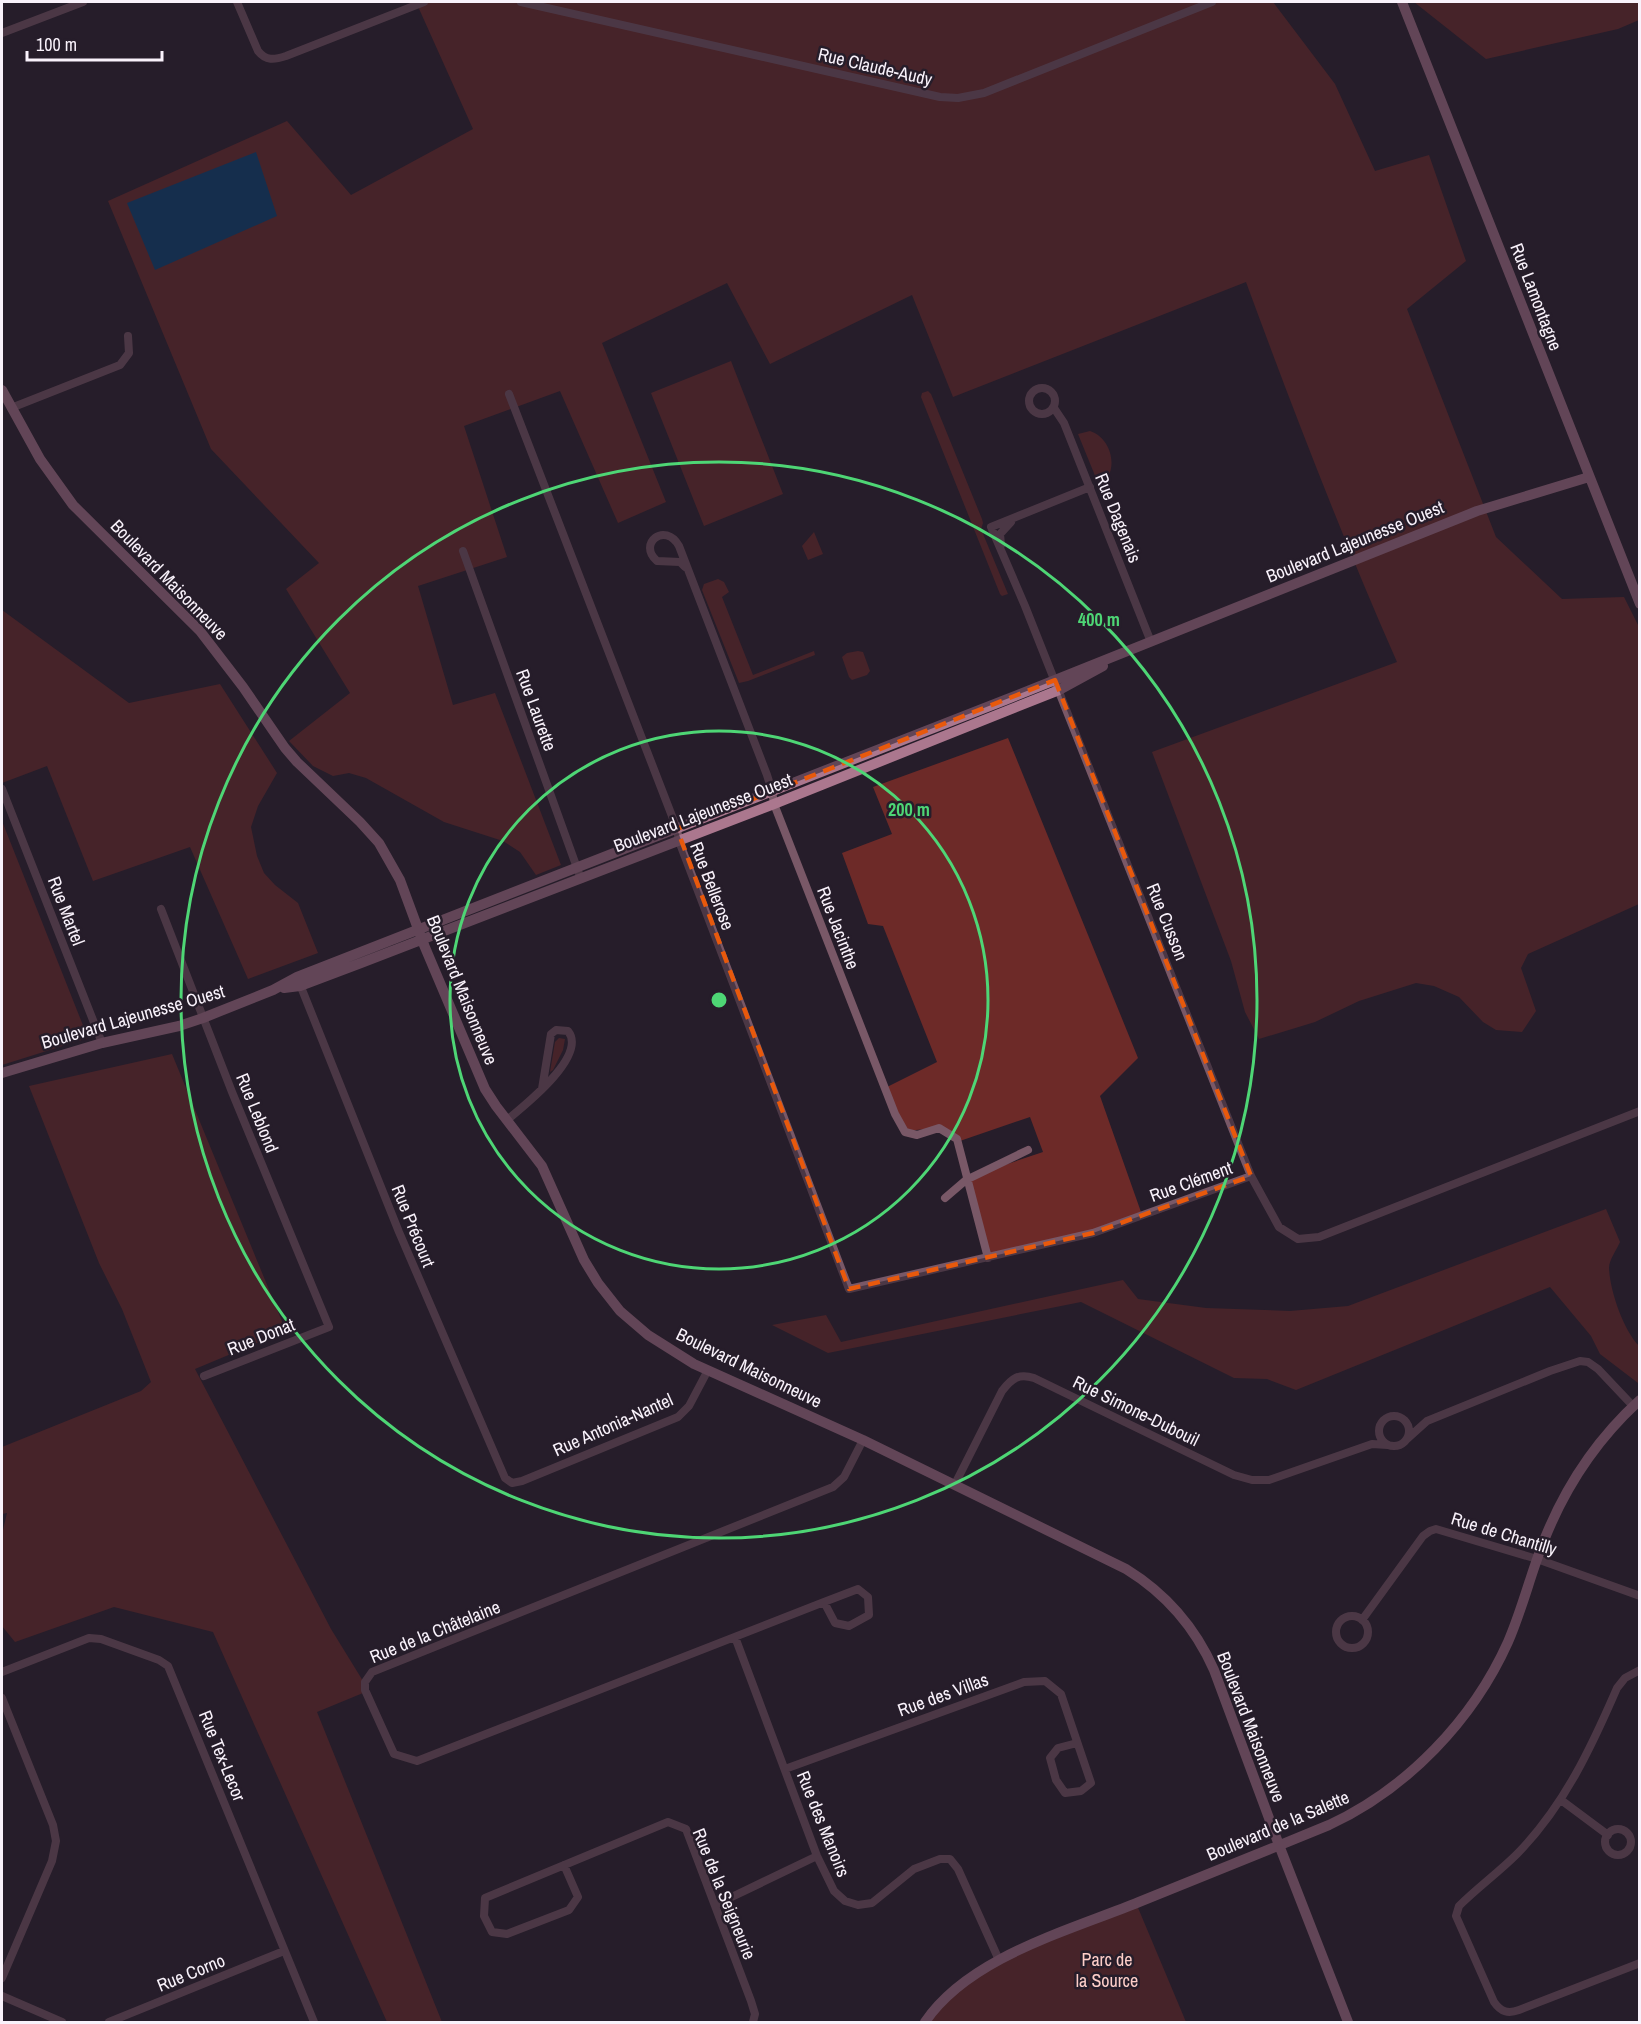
<svg xmlns="http://www.w3.org/2000/svg" width="1641" height="2024" viewBox="0 0 1641 2024" font-family="'Archivo Narrow',sans-serif">
  <style>
    .green { fill: #6d2a28 }
    .water { fill: #014479 }
    .lines { fill: none; stroke-linecap: round; stroke-linejoin: round }
    .street { stroke: #795867; stroke-width: 8 }
    .secondary { stroke: #ab778e; stroke-width: 10 }
    .marked { fill: none; stroke: #e8590c; stroke-width: 4.5; stroke-dasharray: 12 8; stroke-linejoin: round }
    .ring { fill: none; stroke: #4ed675; stroke-width: 3 }
    .labels { text-anchor: middle; stroke-width: 5; stroke-linejoin: round; paint-order: stroke }
    .street-label { font-size: 18px; fill: #f9f2fb; stroke: #261d2a }
    .park-label { font-size: 18px; fill: #fdcec9; stroke: #261d2a }
    .centre { fill: #4ed675; stroke: #261d2a; stroke-width: 3 }
    .ring-label { font-size: 18px; text-anchor: middle; font-weight: bold; fill: #4ed675; stroke: #261d2a; stroke-width: 5; stroke-linejoin: round; paint-order: stroke }
  </style>
  <rect width="100%" height="100%" fill="#261d2a"/>
  <path class="green" d="M 416,2 L 1273,2 L 1335,84 L 1375,171 L 1429,155 L 1466,261 L 1407,309 L 1496,537 L 1562,599 L 1624,597 L 1639,627 L 1639,904 L 1528,954 L 1521,968 L 1536,1011 L 1522,1032 L 1496,1030 L 1483,1022 L 1459,997 L 1434,986 L 1416,983 L 1359,1001 L 1315,1022 L 1259,1039 L 1245,1012 L 1231,961 L 1152,752 L 1397,662 C 1342,537 1293,410 1246,282 L 953,397 L 912,295 L 770,364 L 727,283 L 602,343 L 666,502 L 618,523 L 560,391 L 464,426 L 507,557 L 418,586 L 453,705 L 495,693 L 561,865 L 536,875 L 520,852 L 503,841 L 444,822 L 366,778 L 349,773 L 333,776 L 313,766 L 289,741 L 350,693 L 286,589 L 319,563 L 211,449 L 108,201 L 287,121 L 351,195 L 473,129 Z
    M 1414,2 L 1639,2 L 1639,20 L 1618,29 L 1486,59 Z
    M 731,361 L 783,494 L 704,526 L 651,393 Z
    M 928,391 L 931,394 L 982,519 L 983,523 L 981,529 L 1008,594 L 1002,596 L 1000,594 L 921,397 L 922,393 Z
    M 1090,431 C 1108,437 1117,460 1108,477 L 1098,483 L 1078,434 Z
    M 814,532 L 823,554 L 808,560 L 802,546 Z
    M 718,579 L 724,582 L 729,592 L 722,597 L 753,675 L 814,651 L 815,655 L 748,681 L 739,683 L 702,590 L 704,584 Z
    M 2,610 L 129,703 L 220,684 L 277,773 L 258,806 L 251,827 L 257,856 L 264,873 L 275,885 L 298,903 L 318,953 L 248,979 L 190,847 L 93,881 L 47,766 L 2,783 Z
    M 858,651 L 863,652 L 870,671 L 867,675 L 852,680 L 849,677 L 842,657 L 847,653 Z
    M 1008,738 L 1138,1058 L 1100,1096 L 1141,1212 L 1095,1232 L 988,1258 L 969,1177 L 1043,1152 L 1030,1117 L 957,1142 L 938,1128 L 905,1131 L 885,1088 L 937,1062 L 883,926 L 868,924 L 842,853 L 892,834 L 873,787 Z
    M 2,821 L 88,1038 L 2,1065 Z
    M 559,1038 L 565,1039 L 563,1050 L 553,1070 L 550,1072 L 555,1042 Z
    M 172,1054 L 286,1331 L 195,1369 L 331,1629 L 363,1681 L 363,1693 L 317,1712 L 442,2022 L 387,2022 L 213,1632 L 114,1607 L 15,1642 L 2,1626 L 2,1534 L 7,1513 L 2,1514 L 2,1447 L 141,1391 L 151,1382 L 122,1309 L 99,1263 L 29,1086 Z
    M 1606,1209 L 1620,1242 C 1617,1249 1609,1260 1609,1268 C 1610,1291 1623,1329 1639,1346 L 1640,1381 L 1638,1383 L 1600,1354 L 1591,1336 L 1550,1287 L 1296,1390 L 1267,1379 L 1234,1378 L 1081,1302 L 828,1353 L 772,1325 L 826,1315 L 841,1342 L 1123,1280 L 1138,1299 L 1206,1308 L 1290,1311 L 1348,1306 Z
    M 1136,1903 L 1186,2022 L 925,2022 L 986,1966 Z"/>
  <path class="water" d="M 256,152 L 277,216 L 155,270 L 127,203 Z"/>
  <g class="lines">
    <path class="street" d="M 237,2 L 258,51 C 266,61 274,60 286,56 L 424,2
      M 521,2 L 940,97 L 958,98 L 984,93 L 1212,2
      M 2,33 L 83,2
      M1029 401a13 13 0 1 1 26 0a13 13 0 1 1-26 0Z
      M 509,394 L 677,829 L 679,841 L 849,1289 L 1093,1233 L 1251,1176 L 1279,1227 L 1298,1239 L 1319,1237 L 1640,1111
      M 11,408 L 120,365 L 129,353 L 128,336
      M 1054,408 L 1064,423 L 1151,642
      M 1090,487 L 991,527 L 1025,606 L 1251,1176
      M 1001,545 L 1000,534 L 1011,522
      M 463,551 L 581,879
      M 685,567 L 680,562 L 657,561 C 637,544 665,521 679,546 L 767,775 L 772,791 L 774,804 L 895,1114 L 905,1132 L 917,1135 L 939,1128 L 957,1139 L 988,1258
      M 2,789 L 102,1043
      M 161,909 L 232,1092 L 329,1327 L 204,1376
      M 299,982 L 399,1232 L 505,1478 L 512,1483 L 522,1481 L 678,1417 L 689,1406 L 708,1370
      M 507,1120 C 524,1106 588,1056 568,1031 L 556,1030 L 551,1034 L 542,1089
      M 945,1198 L 966,1180 L 1028,1150
      M1379 1431a15 15 0 1 1 30 0a15 15 0 1 1-30 0Z
      M 1407,1439 L 1427,1421 L 1550,1371 L 1580,1361 L 1588,1362 L 1598,1369 L 1633,1406
      M 955,1484 L 1002,1391 C 1012,1378 1019,1373 1034,1378 L 1234,1475 L 1252,1480 L 1269,1480 L 1372,1444 L 1388,1445
      M 824,1602 L 835,1623 L 849,1626 L 869,1615 L 868,1597 L 858,1589 L 824,1602 L 417,1761 L 394,1754 L 365,1690 L 365,1682 L 372,1672 L 833,1487 L 844,1477 L 863,1440
      M1336 1632a16 16 0 1 1 32 0a16 16 0 1 1-32 0Z
      M 1362,1620 L 1423,1536 L 1430,1531 L 1436,1529 L 1537,1559 L 1640,1596
      M 735,1637 L 817,1856 L 834,1891 L 845,1901 L 858,1905 L 872,1903 L 914,1869 L 940,1859 L 950,1859 L 958,1869 L 999,1960
      M 1640,1670 L 1625,1678 L 1617,1688 C 1591,1748 1564,1806 1517,1854 C 1499,1872 1477,1888 1459,1906 L 1456,1916 L 1494,2002 C 1501,2012 1508,2014 1519,2010 L 1640,1963
      M 2,1672 L 89,1638 L 101,1639 L 159,1660 L 168,1666 L 314,2022
      M 2,1698 L 53,1825 L 56,1841 L 52,1861 L 2,1978
      M 785,1769 L 1024,1682 L 1045,1681 L 1061,1694 L 1091,1783 L 1081,1791 L 1065,1793 L 1056,1780 L 1050,1758 L 1058,1748 L 1077,1743
      M 1561,1800 L 1608,1835
      M1605 1842a13 13 0 1 1 26 0a13 13 0 1 1-26 0Z
      M 564,1865 L 578,1897 L 569,1910 L 507,1934 L 492,1932 L 484,1916 L 485,1898 L 668,1822 L 686,1829 L 751,2001 L 755,2014 L 753,2022
      M 715,1905 L 817,1856
      M 2,1996 L 62,2022
      M 109,2022 L 284,1951"/>
    <path class="secondary" d="M 1402,2 L 1640,604
      M 2,390 L 40,459 L 73,505 L 200,631 L 243,687 L 285,748 L 297,762 L 360,822 L 379,843 L 400,880 L 424,945 L 485,1089 L 496,1106 L 542,1166 L 584,1260 L 598,1283 L 620,1311 L 648,1335 L 694,1364 L 863,1440 L 1126,1569 C 1165,1593 1195,1627 1214,1670 L 1279,1845 L 1348,2022
      M 284,988 L 300,986 L 361,963 L 774,804 L 1059,690 L 1103,666
      M 2,1073 L 102,1043 L 179,1026 L 203,1018 L 273,990 L 297,977 L 1005,700 L 1477,511 L 1589,477
      M 925,2022 C 969,1957 1068,1931 1139,1902 C 1203,1876 1266,1851 1329,1825 C 1407,1789 1473,1720 1508,1642 C 1522,1610 1530,1576 1543,1543 C 1564,1489 1597,1439 1640,1400"/>
  </g>
  <path d="M0 0H1641V2024H0ZM 1055,680 L 1251,1176 L 1093,1233 L 849,1289 L 677,829 Z" fill="#261d2a" fill-opacity=".55" fill-rule="evenodd"/>
  <path class="marked" d="M 1055,680 L 1251,1176 L 1093,1233 L 849,1289 L 677,829 Z"/>
  <g class="ring">
    <circle cx="719" cy="1000" r="269"/>
    <circle cx="719" cy="1000" r="538"/>
  </g>
  <g class="labels">
    <g class="street-label">
      <text transform="translate(875 67) rotate(13)" y="6">Rue Claude-Audy</text>
      <text transform="translate(1536 297) rotate(69)" y="6">Rue Lamontagne</text>
      <text transform="translate(1118 518) rotate(68)" y="6">Rue Dagenais</text>
      <text transform="translate(1355 542) rotate(-22)" y="6">Boulevard Lajeunesse Ouest</text>
      <text transform="translate(169 580) rotate(46)" y="6">Boulevard Maisonneuve</text>
      <text transform="translate(536 710) rotate(70)" y="6">Rue Laurette</text>
      <text transform="translate(703 813) rotate(-21)" y="6">Boulevard Lajeunesse Ouest</text>
      <text transform="translate(712 886) rotate(69)" y="6">Rue Bellerose</text>
      <text transform="translate(66 911) rotate(69)" y="6">Rue Martel</text>
      <text transform="translate(1167 922) rotate(68)" y="6">Rue Cusson</text>
      <text transform="translate(838 928) rotate(69)" y="6">Rue Jacinthe</text>
      <text transform="translate(462 990) rotate(68)" y="6">Boulevard Maisonneuve</text>
      <text transform="translate(133 1017) rotate(-16)" y="6">Boulevard Lajeunesse Ouest</text>
      <text transform="translate(257 1113) rotate(68)" y="6">Rue Leblond</text>
      <text transform="translate(1191 1182) rotate(-20)" y="6">Rue Clément</text>
      <text transform="translate(413 1226) rotate(68)" y="6">Rue Précourt</text>
      <text transform="translate(261 1337) rotate(-22)" y="6">Rue Donat</text>
      <text transform="translate(749 1368) rotate(26)" y="6">Boulevard Maisonneuve</text>
      <text transform="translate(1136 1411) rotate(26)" y="6">Rue Simone-Dubouil</text>
      <text transform="translate(613 1425) rotate(-24)" y="6">Rue Antonia-Nantel</text>
      <text transform="translate(1504 1534) rotate(17)" y="6">Rue de Chantilly</text>
      <text transform="translate(435 1632) rotate(-22)" y="6">Rue de la Châtelaine</text>
      <text transform="translate(943 1695) rotate(-20)" y="6">Rue des Villas</text>
      <text transform="translate(1251 1727) rotate(69)" y="6">Boulevard Maisonneuve</text>
      <text transform="translate(222 1756) rotate(68)" y="6">Rue Tex-Lecor</text>
      <text transform="translate(823 1824) rotate(68)" y="6">Rue des Manoirs</text>
      <text transform="translate(1278 1826) rotate(-23)" y="6">Boulevard de la Salette</text>
      <text transform="translate(724 1894) rotate(68)" y="6">Rue de la Seigneurie</text>
      <text transform="translate(191 1973) rotate(-22)" y="6">Rue Corno</text>
    </g>
    <g class="park-label">
      <text x="1107" y="1966">Parc de<tspan x="1107" dy="21">la Source</tspan></text>
    </g>
  </g>
  <circle cx="719" cy="1000" r="9" class="centre"/>
  <g class="ring-label">
    <text x="1099" y="626">400 m</text>
    <text x="909" y="816">200 m</text>
  </g>
  <rect width="1641" height="2024" fill="none" stroke="#f9f2fb" stroke-width="6"/>
  <path d="M27 51v9h135v-9" fill="none" stroke="#f9f2fb" stroke-width="3"/>
  <text x="36" y="51" font-size="18" fill="#f9f2fb" stroke="#261d2a" stroke-width="4.5" paint-order="stroke">100 m</text>
</svg>
